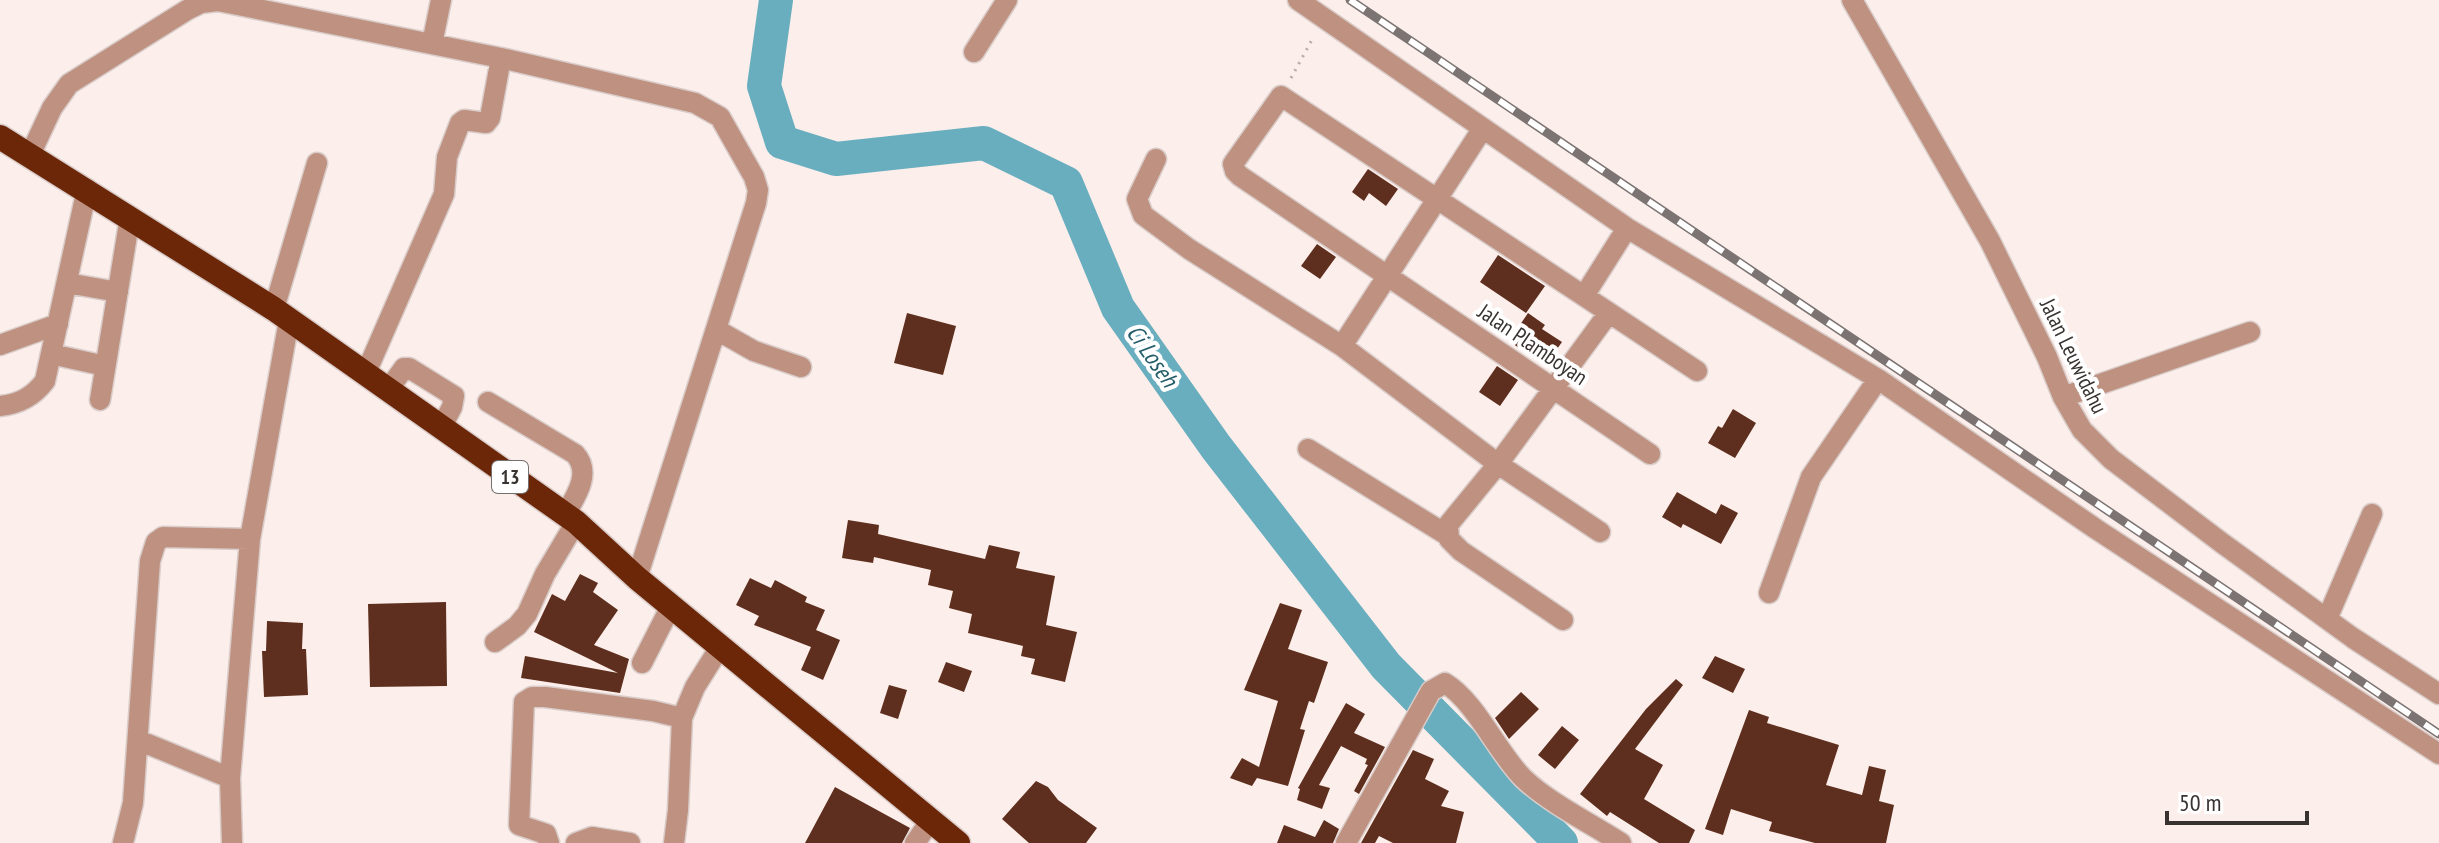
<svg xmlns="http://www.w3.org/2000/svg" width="2439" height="843" viewBox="0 0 2439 843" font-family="'PT Sans Narrow',sans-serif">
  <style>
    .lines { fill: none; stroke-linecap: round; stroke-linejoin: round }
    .river { stroke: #69aebf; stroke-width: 34 }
    .building { fill: #5e2f1e }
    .minor-casing { stroke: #d9ccc9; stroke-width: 23 }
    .highway-casing { stroke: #d9ccc9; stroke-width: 27 }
    .path { stroke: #b6aca8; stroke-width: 3; stroke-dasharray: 2 6; stroke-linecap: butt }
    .minor { stroke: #be9180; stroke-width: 20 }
    .highway { stroke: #6c2608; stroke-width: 24 }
    .rail-casing { stroke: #7c7472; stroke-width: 9 }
    .rail { stroke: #fff; stroke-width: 6; stroke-dasharray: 18; stroke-linecap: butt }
    .labels { text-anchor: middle; stroke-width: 8; stroke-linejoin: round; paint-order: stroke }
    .shield { fill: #fff; stroke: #74706f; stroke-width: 2 }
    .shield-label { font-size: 20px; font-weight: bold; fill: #383331 }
    .street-label { font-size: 22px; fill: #383331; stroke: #fff }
    .water-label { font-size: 24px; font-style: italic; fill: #245d6a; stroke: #fff }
  </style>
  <rect width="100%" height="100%" fill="#fceeea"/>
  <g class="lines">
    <path class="river" d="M 776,0 L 764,86 L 782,142 L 836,159 L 984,143 L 1066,183 L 1118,308 L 1216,447 L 1386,666 L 1561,843"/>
  </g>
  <path class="building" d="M 1368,169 L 1398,189 L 1386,206 L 1369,193 L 1364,201 L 1352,192 Z
    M 1317,244 L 1336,257 L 1320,279 L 1301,266 Z
    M 1498,255 L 1545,286 L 1526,313 L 1480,282 Z
    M 907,313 L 956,326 L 943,375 L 894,363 Z
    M 1528,313 L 1545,325 L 1542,329 L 1562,342 L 1545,366 L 1509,341 Z
    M 1497,366 L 1518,380 L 1500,406 L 1479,392 Z
    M 1733,409 L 1756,423 L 1735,458 L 1708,443 L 1718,426 L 1722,428 Z
    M 1677,492 L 1716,514 L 1721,504 L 1738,513 L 1721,544 L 1683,524 L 1681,528 L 1662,517 Z
    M 848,520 L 879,525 L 878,534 L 985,559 L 989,545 L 1020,552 L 1016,568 L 1055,576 L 1046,625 L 1077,632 L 1065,682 L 1031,674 L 1035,659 L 1021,656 L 1023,646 L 968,633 L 972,614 L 949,608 L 953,591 L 928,585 L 931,570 L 874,557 L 873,563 L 842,558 Z
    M 580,574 L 598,583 L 593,592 L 618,610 L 594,645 L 629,659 L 620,693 L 521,678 L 525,656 L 618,673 L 534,632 L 552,594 L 565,601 Z
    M 750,578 L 771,588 L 775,580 L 807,597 L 805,602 L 825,610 L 816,630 L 840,640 L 823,680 L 801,670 L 811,647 L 754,625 L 759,616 L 736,605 Z
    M 446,602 L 447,686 L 370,687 L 368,604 Z
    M 1280,603 L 1302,610 L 1288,649 L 1328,662 L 1314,703 L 1309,701 L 1300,729 L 1305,730 L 1288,786 L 1257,778 L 1252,786 L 1230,778 L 1242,758 L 1259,767 L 1278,701 L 1244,690 Z
    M 267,621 L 303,623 L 302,649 L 306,649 L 308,695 L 264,697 L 262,651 L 266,651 Z
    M 1715,656 L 1745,669 L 1733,693 L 1702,678 Z
    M 946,662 L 972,671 L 964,692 L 938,682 Z
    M 1676,679 L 1683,685 L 1635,749 L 1663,765 L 1644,799 L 1695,830 L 1689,843 L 1659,843 L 1610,812 L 1607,816 L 1580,794 L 1646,709 Z
    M 889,685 L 907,690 L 898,719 L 880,713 Z
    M 1521,692 L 1539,709 L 1509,739 L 1495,718 Z
    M 1346,703 L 1365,714 L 1354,733 L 1385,747 L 1359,794 L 1354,791 L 1368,765 L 1365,764 L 1367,759 L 1341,746 L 1319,785 L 1330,788 L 1322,809 L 1297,800 L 1300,789 L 1298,788 Z
    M 1749,710 L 1769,717 L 1767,723 L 1839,745 L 1826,785 L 1862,795 L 1869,766 L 1886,770 L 1879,801 L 1894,805 L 1886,843 L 1815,843 L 1769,831 L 1772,822 L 1731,809 L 1723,835 L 1705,829 Z
    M 1562,726 L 1579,740 L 1555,769 L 1538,755 Z
    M 1413,750 L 1434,759 L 1425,779 L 1449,791 L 1441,806 L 1464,812 L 1456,843 L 1393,843 L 1379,836 L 1375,843 L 1361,843 Z
    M 1036,781 L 1048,787 L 1058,800 L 1097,828 L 1086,843 L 1029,843 L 1002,819 Z
    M 835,787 L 910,828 L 902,843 L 805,843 Z
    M 1324,820 L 1339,829 L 1333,843 L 1277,843 L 1284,825 L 1315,837 Z"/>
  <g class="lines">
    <defs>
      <path id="minor" d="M 1298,0 L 1627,228 L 1878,379 L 1811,477 L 1769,593
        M 1852,0 L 1990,241 L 2047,357 L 2063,397 L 2082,430 L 2111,459 L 2222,543 L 2353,638 L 2439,694
        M 432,44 L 441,0
        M 974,52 L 1007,0
        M 30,155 L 52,108 L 69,84 L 187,10 L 201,3 L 218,1 L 501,58 L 695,103 L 720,117 L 754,177 L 758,190 L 756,203 L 637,578
        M 1156,159 L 1137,199 L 1143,215 L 1189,249 L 1342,346 L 1498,464 L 1448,525 L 1449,539 L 1461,551 L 1563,620
        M 1627,228 L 1584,296 L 1697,371
        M 67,283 L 118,292
        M 1584,296 L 1281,96 L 1233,164 L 1235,171 L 1240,176 L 1650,454
        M 274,309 L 317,163
        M 717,330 L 754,351 L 801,367
        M 0,345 L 58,324
        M 1342,346 L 1483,128
        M 51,354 L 105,366
        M 365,375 L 444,194 L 447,157 L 460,123 L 464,120 L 486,123 L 490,118 L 501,58
        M 1878,379 L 2096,529 L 2439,754
        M 388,390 L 404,368 L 409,368 L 454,396 L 452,407 L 441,428
        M 2063,397 L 2250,332
        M 100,400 L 130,217
        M 488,402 L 575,454 C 592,473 576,496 565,515
        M 0,406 C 19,404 33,397 45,381 L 87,189
        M 1308,449 L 1447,535
        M 1600,532 L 1498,464 L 1608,314
        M 2327,619 L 2372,514
        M 495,642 L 517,626 L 527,614 L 545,574 L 576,522
        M 642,663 L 671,606
        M 138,740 L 230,778
        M 123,843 L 133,803 L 150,561 L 156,542 L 163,537 L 250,539 L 289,320
        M 232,843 L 230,778 L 250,539
        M 549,843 L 546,834 L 519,825 L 524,702 L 532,697 L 545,697 L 653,711 L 682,718
        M 576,843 L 592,837 L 630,843
        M 674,843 L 678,810 L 682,718 L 695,687 L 720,647
        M 915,843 L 931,820
        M 1346,843 L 1431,691 L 1445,683 C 1476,702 1497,752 1523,778 C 1549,803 1590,823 1621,843"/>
      <path id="highway" d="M 0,137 L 274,309 L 576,522 L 637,578 L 958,843"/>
    </defs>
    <use href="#minor" class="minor-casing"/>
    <use href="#highway" class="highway-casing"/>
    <path class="path" d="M 1291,78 L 1314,36"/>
    <use href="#minor" class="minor"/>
    <use href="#highway" class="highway"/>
    <defs>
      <path id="rail" d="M 1350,0 L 2439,734"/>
    </defs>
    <use href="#rail" class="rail-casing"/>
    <use href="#rail" class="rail"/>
  </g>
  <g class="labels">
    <rect class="shield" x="492" y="461" width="36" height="32" rx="6"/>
    <g class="shield-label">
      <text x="510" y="484">13</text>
    </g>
    <g class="street-label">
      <text transform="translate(1533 344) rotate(34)" y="8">Jalan Plamboyan</text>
      <text transform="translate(2074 356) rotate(64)" y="8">Jalan Leuwidahu</text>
    </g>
    <g class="water-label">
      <text transform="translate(1152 356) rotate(55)" y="8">Ci Loseh</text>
    </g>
  </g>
  <path d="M2167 811v12h140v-12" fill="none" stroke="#383331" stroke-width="4"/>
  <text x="2179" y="811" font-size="24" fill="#383331" stroke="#ffffff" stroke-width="6" paint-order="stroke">50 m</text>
</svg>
